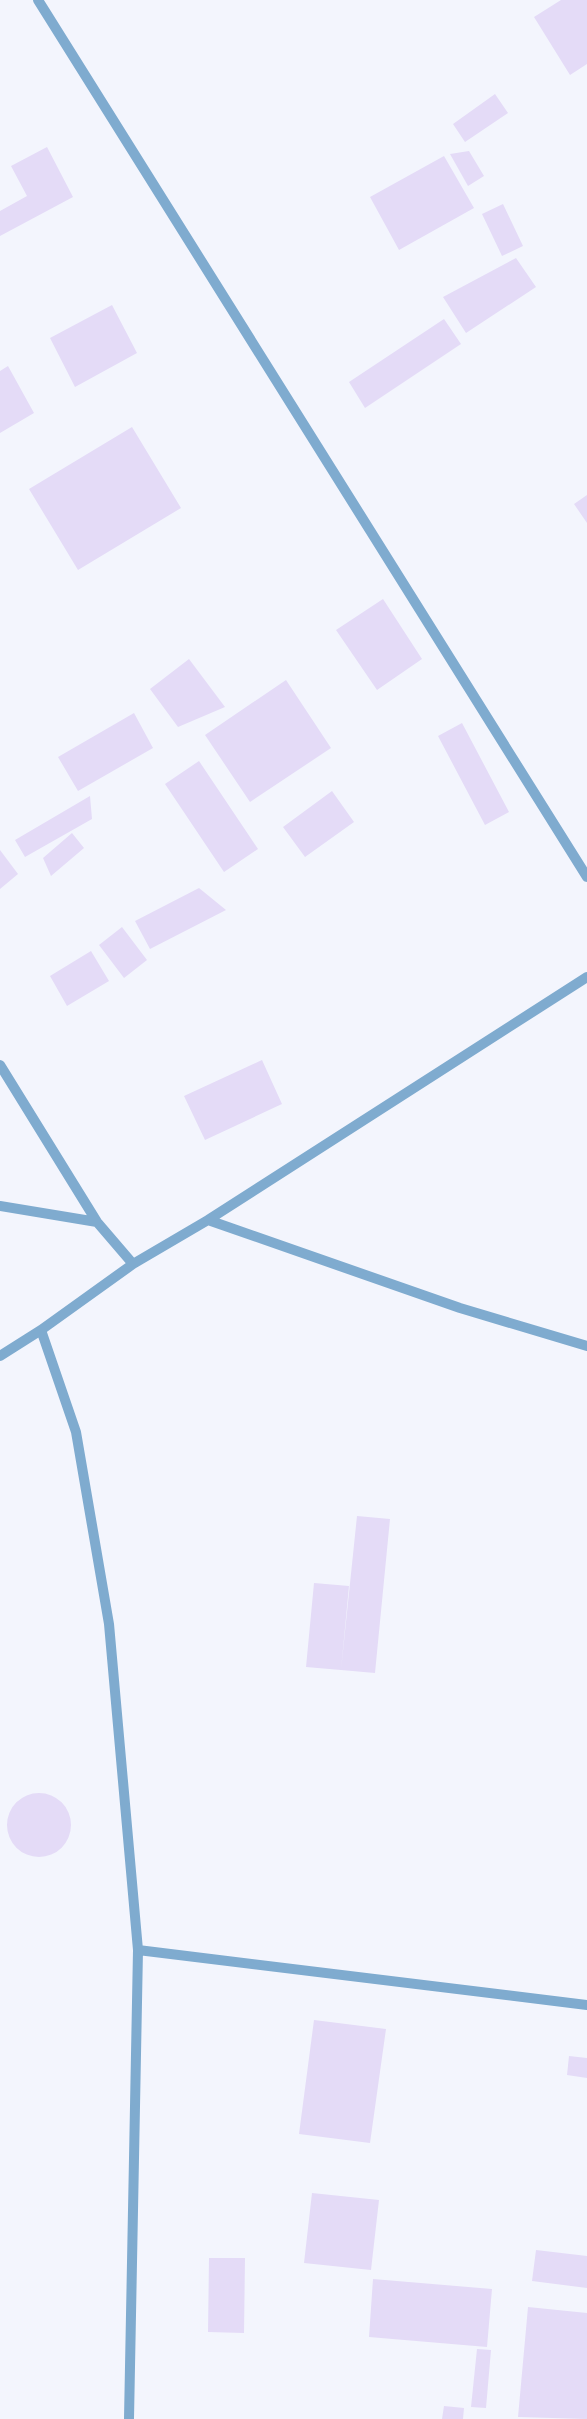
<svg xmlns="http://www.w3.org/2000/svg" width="587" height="2419" viewBox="0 0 587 2419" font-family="Merriweather,serif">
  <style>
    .building { fill: #e4dbf7 }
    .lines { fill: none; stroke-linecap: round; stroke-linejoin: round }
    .minor { stroke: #7fabcf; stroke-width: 10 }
  </style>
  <rect width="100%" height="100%" fill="#f3f5fd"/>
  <path class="building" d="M 561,0 L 587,0 L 587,64 L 570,75 L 534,17 Z
    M 495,94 L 508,113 L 465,142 L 453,124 Z
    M 47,147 L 73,197 L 0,236 L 0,211 L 27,196 L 11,166 Z
    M 469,151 L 484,176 L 468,186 L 450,154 Z
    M 444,156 L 474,208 L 399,250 L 370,197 Z
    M 503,204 L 523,246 L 502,256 L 482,214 Z
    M 516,258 L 536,287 L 466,333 L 443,297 Z
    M 112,305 L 137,353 L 75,387 L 50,338 Z
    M 444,319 L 461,344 L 365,408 L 349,382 Z
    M 8,366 L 34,413 L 0,433 L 0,371 Z
    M 132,427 L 181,508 L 78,570 L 29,489 Z
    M 587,495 L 587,523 L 574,504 Z
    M 383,599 L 422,659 L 377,690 L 336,630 Z
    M 189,659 L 225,707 L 178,727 L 150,689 Z
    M 286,680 L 331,748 L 250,802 L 205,735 Z
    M 134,713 L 153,748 L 78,791 L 58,757 Z
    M 462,723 L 509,812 L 485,825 L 438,736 Z
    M 199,761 L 258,849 L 224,872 L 165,784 Z
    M 332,791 L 354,822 L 305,857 L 283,827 Z
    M 90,796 L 92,819 L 25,857 L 15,840 Z
    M 72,833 L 84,848 L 51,876 L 43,858 Z
    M 0,850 L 18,874 L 0,889 Z
    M 199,888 L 226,910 L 150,949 L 135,921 Z
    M 122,927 L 147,960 L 124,978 L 99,945 Z
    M 91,951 L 109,981 L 67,1006 L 50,976 Z
    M 262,1060 L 282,1104 L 205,1140 L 184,1096 Z
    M 357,1516 L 390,1519 L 375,1673 L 341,1670 Z
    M 314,1583 L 349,1586 L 341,1670 L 306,1667 Z
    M7 1825a32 32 0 1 1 64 0a32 32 0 1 1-64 0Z
    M 314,2020 L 386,2029 L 370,2143 L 299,2134 Z
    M 569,2056 L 587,2058 L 587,2078 L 567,2075 Z
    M 312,2193 L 379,2200 L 371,2270 L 304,2263 Z
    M 536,2250 L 587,2256 L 587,2288 L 532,2281 Z
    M 209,2258 L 245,2258 L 244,2333 L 208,2332 Z
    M 373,2279 L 492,2289 L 487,2347 L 369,2337 Z
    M 528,2307 L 587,2313 L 587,2419 L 518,2417 Z
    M 477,2349 L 491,2350 L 486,2408 L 471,2407 Z
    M 444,2406 L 464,2408 L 463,2419 L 442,2419 Z"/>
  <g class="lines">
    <path class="minor" d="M 38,0 L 587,877
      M 0,1065 L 97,1222 L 133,1264
      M 0,1206 L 97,1222
      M 208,1220 L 460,1308 L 587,1346
      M 41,1330 L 76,1432 L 109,1624 L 138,1950 L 129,2419
      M 0,1356 L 41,1330 L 133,1264 L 208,1220 L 587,977
      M 138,1950 L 587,2005"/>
  </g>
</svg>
